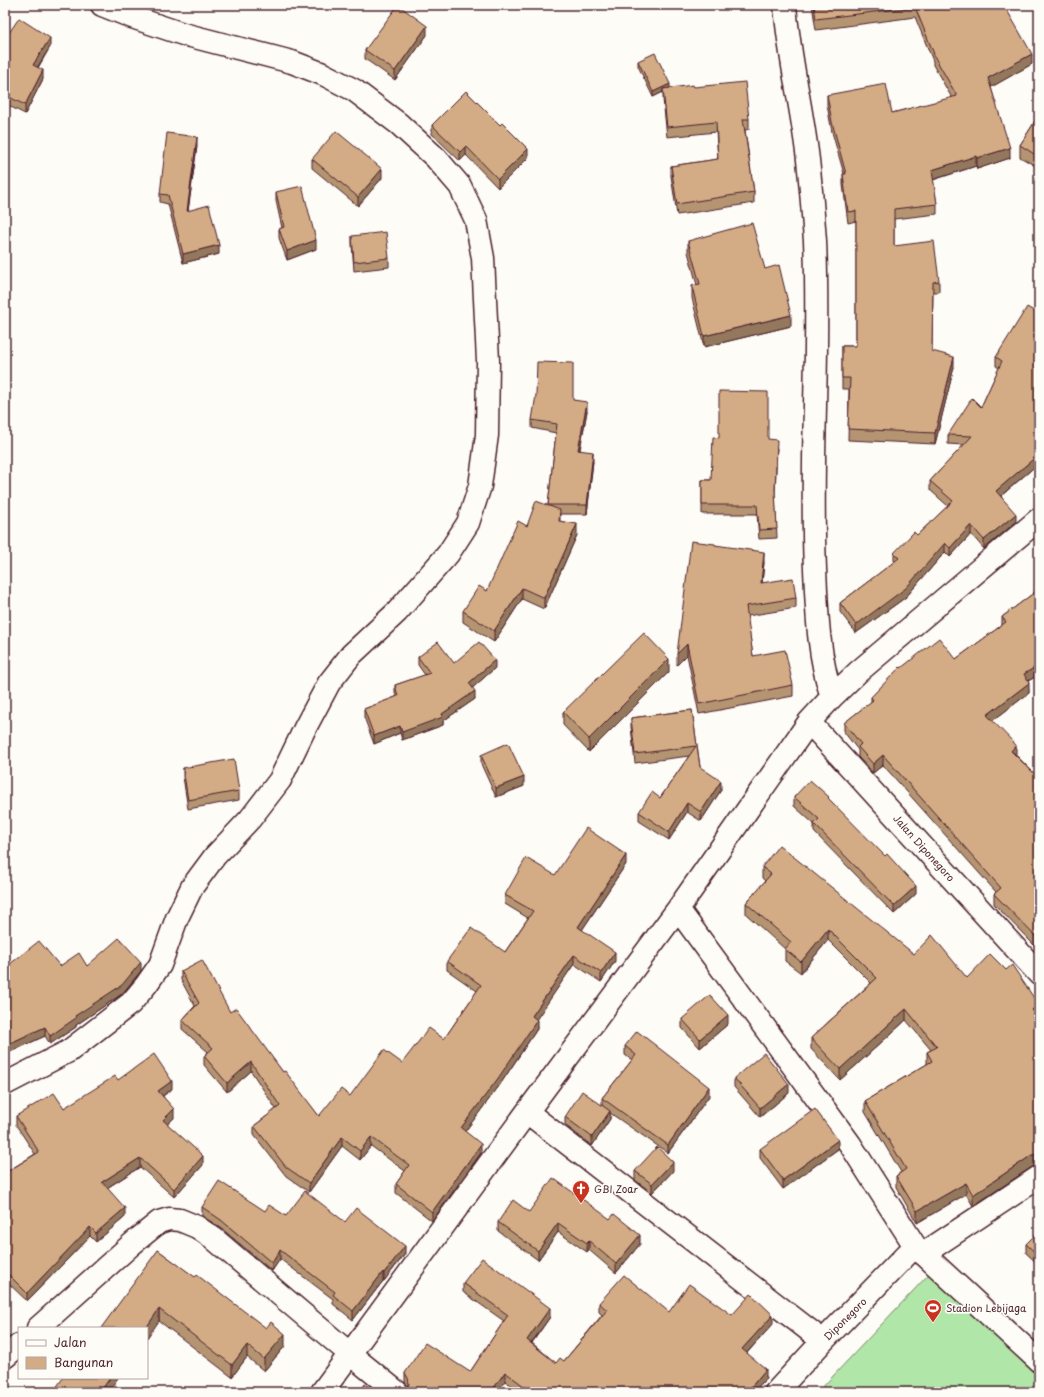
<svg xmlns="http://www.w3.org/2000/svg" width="1044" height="1397" viewBox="0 0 1044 1397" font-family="'Playpen Sans',sans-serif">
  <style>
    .grass { fill: #b0e6a8; stroke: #7d826a }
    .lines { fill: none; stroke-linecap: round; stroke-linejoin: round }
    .minor-casing { stroke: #4a1f2b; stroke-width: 25 }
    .minor { stroke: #fdfcf7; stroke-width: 22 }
    .wall { fill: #b59472; stroke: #4a1f2b }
    .shaded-wall { fill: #94785d; stroke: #4a1f2b }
    .building { fill: #d3ac85; stroke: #4a1f2b }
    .labels { text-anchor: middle; stroke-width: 3.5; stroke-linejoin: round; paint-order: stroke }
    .street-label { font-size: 10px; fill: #4a1f2b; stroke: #fdfcf7 }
    .poi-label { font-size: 10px; fill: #4a1f2b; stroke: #fdfcf7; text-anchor: start }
  </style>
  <rect width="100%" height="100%" fill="#fdfcf7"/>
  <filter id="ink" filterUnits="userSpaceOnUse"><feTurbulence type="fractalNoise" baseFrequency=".025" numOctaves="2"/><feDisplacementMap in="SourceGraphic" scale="8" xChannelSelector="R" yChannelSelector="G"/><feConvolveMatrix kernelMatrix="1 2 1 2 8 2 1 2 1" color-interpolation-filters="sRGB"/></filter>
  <g filter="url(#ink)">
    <path class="grass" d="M 929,1274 L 1039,1372 L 1039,1392 L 818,1392 Z"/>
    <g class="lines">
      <defs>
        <path id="minor" d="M 785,5 C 789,57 802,108 808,160 C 811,187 813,214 815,241 C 820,350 810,460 815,569 C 817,612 818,656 832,697
          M 809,722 L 1039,974
          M 678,909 L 850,1144 L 915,1246 L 1039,1361
          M 5,1084 L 69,1051 L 131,1003 L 146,985 L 160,965 L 177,918 L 192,887 L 215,856 L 250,819 L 280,780 L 305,728 L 329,683 L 351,655 L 397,612 L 448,554 L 468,523 L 480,486 L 487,435 L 488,361 L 483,258 L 476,220 L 460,186 L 436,158 L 399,124 L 354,90 L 323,74 L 292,62 L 183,34 L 132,17 L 102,5
          M 527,1112 L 823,1341
          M 923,1254 L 1039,1177
          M 38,1328 L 132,1244 L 159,1222 L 169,1219 L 180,1220 L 197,1227 L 213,1238 L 350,1354 L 397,1392
          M 5,1357 L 19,1345
          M 322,1392 L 527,1112 L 678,909 L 809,722 L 832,697 L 858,672 L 1039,519
          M 776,1392 L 823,1341 L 915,1246"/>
      </defs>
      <use href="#minor" class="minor-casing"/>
      <use href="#minor" class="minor"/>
    </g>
    <path class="wall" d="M 812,5 L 1004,5 L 1032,64 L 991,87 L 1010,158 L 977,169 L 976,166 L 933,180 L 937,204 L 937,214 L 894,219 L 894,246 L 939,281 L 939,292 L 933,292 L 932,351 L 954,367 L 935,444 L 848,440 L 849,389 L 842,389 L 842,346 L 856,346 L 856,221 L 848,223 L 843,185 L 843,174 L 844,174 L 832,132 L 827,105 L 827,95 L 892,113 L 952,98 L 933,65 L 933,61 L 915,17 L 816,30 Z
      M 427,35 L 395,80 L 365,59 L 365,50 Z
      M 5,39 L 50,47 L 38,68 L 43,79 L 25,114 L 5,104 Z
      M 638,61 L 670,88 L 694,87 L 749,119 L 749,129 L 745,130 L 754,192 L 754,203 L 677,215 L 671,176 L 671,166 L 718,159 L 716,132 L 667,137 L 663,99 L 663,92 L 653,97 L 638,66 Z
      M 1039,115 L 1039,168 L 1020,157 L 1020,145 Z
      M 432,125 L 528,158 L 498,188 L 466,155 L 460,161 L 432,134 Z
      M 197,146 L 188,210 L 219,254 L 183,263 L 168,204 L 160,202 L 160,194 Z
      M 312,159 L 382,178 L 358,206 L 312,168 Z
      M 276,192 L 316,249 L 287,260 L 279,238 L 279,229 L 282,228 L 276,201 Z
      M 352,236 L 389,258 L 389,267 L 354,271 L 352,244 Z
      M 688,241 L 765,269 L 791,326 L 704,347 L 692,298 L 692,286 L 697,285 L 688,252 Z
      M 1039,314 L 1039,463 L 1001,496 L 1016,522 L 984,549 L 971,534 L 950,557 L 945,552 L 906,597 L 856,633 L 840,612 L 840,603 L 894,562 L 894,553 L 917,535 L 948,506 L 930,490 L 930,481 L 964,445 L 948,444 L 948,435 L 981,407 L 999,368 L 996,366 L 996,357 Z
      M 573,400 L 587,411 L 580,450 L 593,461 L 587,514 L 560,514 L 560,522 L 577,535 L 544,609 L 522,599 L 494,642 L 463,622 L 463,611 L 487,591 L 527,526 L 548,505 L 556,433 L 532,428 L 532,420 Z
      M 768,439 L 777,448 L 775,494 L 777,538 L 759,539 L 757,514 L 702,514 L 702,480 L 711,480 Z
      M 715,545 L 764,562 L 762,583 L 796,598 L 796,608 L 747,616 L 753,656 L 793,685 L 793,696 L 699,714 L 687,655 L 677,665 Z
      M 1039,589 L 1039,675 L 1028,681 L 1029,693 L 992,721 L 1016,755 L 1039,778 L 1039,955 L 1036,953 L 1036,947 L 994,904 L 994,894 L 996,892 L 883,765 L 873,773 L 858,757 L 858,750 L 844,732 L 844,723 L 871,702 L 871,697 L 901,668 L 956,659 L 1002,625 L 1002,617 Z
      M 418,657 L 454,663 L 495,668 L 472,688 L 475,699 L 443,721 L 443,725 L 402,740 L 400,733 L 374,744 L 364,717 L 364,709 L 396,697 L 395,693 L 395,685 L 425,675 L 418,665 Z
      M 669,672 L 589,752 L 563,725 L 563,712 Z
      M 692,710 L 700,767 L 721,790 L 701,821 L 687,812 L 669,840 L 639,821 L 639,812 L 660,798 L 689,756 L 635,763 L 631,727 L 631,718 Z
      M 481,755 L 524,786 L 496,797 L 481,764 Z
      M 183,768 L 239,791 L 239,800 L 188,809 L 183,777 Z
      M 794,797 L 829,799 L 916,894 L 894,914 L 814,832 L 814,824 L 794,806 Z
      M 626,864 L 582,930 L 615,961 L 601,982 L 574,964 L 536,1019 L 537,1029 L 499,1086 L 465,1131 L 481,1153 L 432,1221 L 396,1193 L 396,1184 L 405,1171 L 371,1146 L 360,1160 L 342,1146 L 309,1192 L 286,1176 L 254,1135 L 254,1126 L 276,1109 L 251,1071 L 227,1092 L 204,1065 L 204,1056 L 208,1052 L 182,1029 L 182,1020 L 195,1006 L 181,980 L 181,971 L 230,1012 L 283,1072 L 319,1116 L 402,1063 L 444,1039 L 477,991 L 447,970 L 447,961 L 505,952 L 528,918 L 505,904 L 505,895 L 555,875 Z
      M 762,867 L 914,954 L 967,978 L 1038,1016 L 1039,1017 L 1039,1165 L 1032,1167 L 973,1206 L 966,1194 L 917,1223 L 896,1187 L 896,1176 L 901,1172 L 865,1112 L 865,1101 L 927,1064 L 927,1052 L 931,1050 L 906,1020 L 840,1080 L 811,1049 L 811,1038 L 871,983 L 828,940 L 801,973 L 785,961 L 785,949 L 746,914 L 746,903 L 765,881 L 762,878 Z
      M 60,966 L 87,966 L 141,971 L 122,994 L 76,1025 L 76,1027 L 50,1044 L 45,1036 L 8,1053 L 5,1047 L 5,968 Z
      M 682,1019 L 728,1024 L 700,1048 L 682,1028 Z
      M 625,1046 L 709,1096 L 668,1153 L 610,1113 L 610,1119 L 592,1146 L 565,1125 L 565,1117 L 602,1105 L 602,1098 L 632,1060 L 625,1055 Z
      M 734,1078 L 789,1093 L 760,1117 L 734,1087 Z
      M 118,1080 L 172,1089 L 163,1096 L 174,1118 L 167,1124 L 203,1165 L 174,1197 L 140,1167 L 107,1188 L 125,1217 L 96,1242 L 90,1236 L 27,1301 L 5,1280 L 5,1173 L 35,1154 L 16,1125 L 16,1116 L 64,1108 Z
      M 760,1149 L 838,1149 L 783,1189 L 760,1158 Z
      M 635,1171 L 673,1171 L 652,1193 L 635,1180 Z
      M 202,1207 L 265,1211 L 286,1216 L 345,1222 L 405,1254 L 384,1281 L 383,1281 L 353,1320 L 333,1304 L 333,1299 L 280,1259 L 272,1271 L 221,1228 L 202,1216 Z
      M 529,1212 L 640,1244 L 616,1273 L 589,1250 L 587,1252 L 558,1232 L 538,1260 L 498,1231 L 498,1222 Z
      M 1039,1231 L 1039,1265 L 1026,1253 L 1026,1244 Z
      M 158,1250 L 285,1346 L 264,1371 L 247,1357 L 232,1377 L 159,1321 Z
      M 463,1283 L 550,1317 L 532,1343 L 556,1363 L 564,1361 L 602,1315 L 599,1312 L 599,1303 L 669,1312 L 732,1315 L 773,1324 L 747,1353 L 766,1378 L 754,1392 L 520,1392 L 505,1381 L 408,1387 L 405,1382 L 405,1373 L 470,1372 L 504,1321 L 463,1292 Z"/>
    <path class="shaded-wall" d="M 427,26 L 427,35 L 395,80 L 395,71 Z
      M 50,38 L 50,47 L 33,74 L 33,65 Z
      M 1032,54 L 1032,64 L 988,89 L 988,78 Z
      M 43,70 L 43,79 L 25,114 L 25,105 Z
      M 670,84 L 670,89 L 663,89 L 663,92 L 653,97 L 653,92 Z
      M 197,137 L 197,146 L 187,219 L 187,211 Z
      M 466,146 L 466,155 L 460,161 L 460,152 Z
      M 1010,148 L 1010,158 L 977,169 L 977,158 Z
      M 528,149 L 528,158 L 498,188 L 498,179 Z
      M 976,156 L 976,166 L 932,180 L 932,170 Z
      M 382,169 L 382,178 L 358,206 L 358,197 Z
      M 316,240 L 316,249 L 287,260 L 287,251 Z
      M 219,245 L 219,254 L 183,263 L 183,254 Z
      M 791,315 L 791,326 L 704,347 L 704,336 Z
      M 954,357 L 954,367 L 935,444 L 935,433 Z
      M 587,402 L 587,411 L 578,459 L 578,450 Z
      M 593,452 L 593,461 L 587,514 L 587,505 Z
      M 1039,454 L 1039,463 L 996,500 L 996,491 Z
      M 1016,514 L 1016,522 L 984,549 L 984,540 Z
      M 577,524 L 577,535 L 544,609 L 544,598 Z
      M 971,525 L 971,534 L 950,557 L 950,548 Z
      M 945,543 L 945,552 L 906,597 L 856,633 L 856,625 Z
      M 764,552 L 764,562 L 761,594 L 761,583 Z
      M 522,588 L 522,599 L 494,642 L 494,631 Z
      M 687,644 L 687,655 L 677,665 L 677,654 Z
      M 669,659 L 669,672 L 589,752 L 589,739 Z
      M 495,660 L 495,668 L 469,691 L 469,683 Z
      M 1039,665 L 1039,675 L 1024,683 L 1024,674 Z
      M 1029,683 L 1029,693 L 987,725 L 987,715 Z
      M 475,691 L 475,699 L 443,721 L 443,725 L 402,740 L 402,732 L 442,714 Z
      M 400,726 L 400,733 L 374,744 L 374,736 Z
      M 1016,745 L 1016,755 L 1011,751 Z
      M 883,755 L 883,765 L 873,773 L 873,764 Z
      M 524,777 L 524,786 L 496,797 L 496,788 Z
      M 721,781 L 721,790 L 701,821 L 701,812 Z
      M 687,803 L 687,812 L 669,840 L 669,832 Z
      M 626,855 L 626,864 L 578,936 L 578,927 Z
      M 916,886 L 916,894 L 894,914 L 894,906 Z
      M 828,929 L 828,940 L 801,973 L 801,962 Z
      M 615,952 L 615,961 L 601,982 L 601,973 Z
      M 574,955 L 574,964 L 532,1026 L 532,1016 Z
      M 141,962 L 141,971 L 122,994 L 76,1025 L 76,1027 L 50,1044 L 50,1036 L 75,1016 Z
      M 1038,1004 L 1038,1016 L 1032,1021 L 1032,1010 Z
      M 906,1009 L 906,1020 L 840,1080 L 840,1069 Z
      M 728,1015 L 728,1024 L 700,1048 L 700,1039 Z
      M 537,1020 L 537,1029 L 499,1086 L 461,1137 L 461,1128 Z
      M 45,1027 L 45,1036 L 8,1053 L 8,1044 Z
      M 251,1062 L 251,1071 L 227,1092 L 227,1083 Z
      M 172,1081 L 172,1089 L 158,1099 L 158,1091 Z
      M 789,1084 L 789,1093 L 760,1117 L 760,1108 Z
      M 709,1087 L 709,1096 L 668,1153 L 668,1145 Z
      M 174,1109 L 174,1118 L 163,1128 L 163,1120 Z
      M 610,1111 L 610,1119 L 592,1146 L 592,1137 Z
      M 342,1137 L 342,1146 L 309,1192 L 309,1183 Z
      M 371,1137 L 371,1146 L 360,1160 L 360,1151 Z
      M 838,1140 L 838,1149 L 783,1189 L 783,1180 Z
      M 481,1144 L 481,1153 L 432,1221 L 432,1212 Z
      M 1038,1153 L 1038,1165 L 1032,1167 L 973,1206 L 973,1195 L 1032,1155 Z
      M 203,1156 L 203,1165 L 174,1197 L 174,1189 Z
      M 140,1158 L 140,1167 L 102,1191 L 102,1182 Z
      M 673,1162 L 673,1171 L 652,1193 L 652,1184 Z
      M 966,1183 L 966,1194 L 917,1223 L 917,1211 Z
      M 125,1208 L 125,1217 L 96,1242 L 96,1233 Z
      M 558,1223 L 558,1232 L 538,1260 L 538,1251 Z
      M 90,1227 L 90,1236 L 27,1301 L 27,1293 Z
      M 640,1235 L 640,1244 L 616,1273 L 616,1264 Z
      M 589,1241 L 589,1250 L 587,1252 L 587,1243 Z
      M 405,1246 L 405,1254 L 384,1281 L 384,1273 Z
      M 280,1250 L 280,1259 L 272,1271 L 272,1263 Z
      M 383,1272 L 383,1281 L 353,1320 L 353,1311 Z
      M 550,1308 L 550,1317 L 527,1349 L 527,1340 Z
      M 159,1309 L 159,1321 L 147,1338 L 147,1328 L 146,1328 Z
      M 773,1315 L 773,1324 L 742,1358 L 742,1349 Z
      M 285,1334 L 285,1346 L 264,1371 L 264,1359 Z
      M 247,1345 L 247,1357 L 232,1377 L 232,1365 Z
      M 766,1369 L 766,1378 L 754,1392 L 747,1392 Z
      M 505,1372 L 505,1381 L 497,1392 L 491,1392 Z
      M 110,1378 L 118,1378 L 108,1392 L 100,1392 Z"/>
    <path class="building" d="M 398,5 L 427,26 L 395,71 L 365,50 Z
      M 814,5 L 1004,5 L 1032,54 L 988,78 L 1010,148 L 977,158 L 976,156 L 932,170 L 937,204 L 894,209 L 894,246 L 934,241 L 939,281 L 933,282 L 932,351 L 954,357 L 935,433 L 848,429 L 850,378 L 842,378 L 842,346 L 856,346 L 856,211 L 848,212 L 843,174 L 846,174 L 832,122 L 827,95 L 886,84 L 892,113 L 957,96 L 933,54 L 934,54 L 915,7 L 816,19 Z
      M 19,18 L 50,38 L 33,65 L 43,70 L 25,105 L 5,95 L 5,52 L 7,47 L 5,46 L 5,39 Z
      M 655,53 L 670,84 L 653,92 L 638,61 Z
      M 745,82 L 749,119 L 743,119 L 754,192 L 677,204 L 671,166 L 718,159 L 716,122 L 667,127 L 663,89 L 693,85 L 694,87 Z
      M 466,91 L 500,125 L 502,123 L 528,149 L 498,179 L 466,146 L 460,152 L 432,125 Z
      M 1039,115 L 1039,157 L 1020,145 Z
      M 336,131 L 382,169 L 358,197 L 312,159 Z
      M 167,133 L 197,137 L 187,211 L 209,205 L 219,245 L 183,254 L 168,195 L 160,194 Z
      M 302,186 L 316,240 L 287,251 L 279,229 L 284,227 L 276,192 Z
      M 752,223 L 765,269 L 779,265 L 791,315 L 704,336 L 692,286 L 700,284 L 688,241 Z
      M 386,232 L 389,258 L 354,262 L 352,236 Z
      M 1027,307 L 1039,314 L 1039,454 L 996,491 L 1016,514 L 984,540 L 971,525 L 950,548 L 945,543 L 906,588 L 856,625 L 840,603 L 899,558 L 894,553 L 914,532 L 917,535 L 953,501 L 930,481 L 972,436 L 948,435 L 972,398 L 981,407 L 1002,361 L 996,357 Z
      M 537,362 L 573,363 L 573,400 L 587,402 L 578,450 L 593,452 L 587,505 L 548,505 L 557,424 L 532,420 L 536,395 Z
      M 719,391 L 768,392 L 768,439 L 777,440 L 775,490 L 777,529 L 759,530 L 757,505 L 702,505 L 702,480 L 711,480 L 713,437 L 719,438 Z
      M 536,501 L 560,510 L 559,521 L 577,524 L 544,598 L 522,588 L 494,631 L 463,611 L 479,586 L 487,591 L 518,521 L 527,526 Z
      M 691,541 L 715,544 L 715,545 L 764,552 L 761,583 L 793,578 L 796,598 L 746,606 L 753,656 L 785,650 L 793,685 L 699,704 L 687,644 L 677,654 Z
      M 1039,589 L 1039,665 L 1024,674 L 1029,683 L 987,715 L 1016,745 L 1011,751 L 1039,778 L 1039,946 L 1036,943 L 1039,940 L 994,894 L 1001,888 L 883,755 L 873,764 L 858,747 L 861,744 L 844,723 L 873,700 L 871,697 L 900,667 L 901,668 L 939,638 L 956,659 L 1006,622 L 1002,617 Z
      M 644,633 L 669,659 L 589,739 L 563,712 Z
      M 438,642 L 454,663 L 479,642 L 495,660 L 469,683 L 475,691 L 442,714 L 443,717 L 402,732 L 400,726 L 374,736 L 364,709 L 398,696 L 395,685 L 430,673 L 418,657 Z
      M 692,710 L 700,767 L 721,781 L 701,812 L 687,803 L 669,832 L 639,812 L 652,792 L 660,798 L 696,746 L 635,754 L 631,718 Z
      M 508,743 L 524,777 L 496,788 L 481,755 Z
      M 234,759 L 239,791 L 188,800 L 183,768 Z
      M 810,780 L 829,797 L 828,798 L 885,856 L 887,854 L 916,886 L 894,906 L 814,824 L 819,819 L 794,797 Z
      M 586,828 L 626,855 L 578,927 L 615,952 L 601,973 L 574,955 L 532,1016 L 537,1020 L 499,1077 L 461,1128 L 481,1144 L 432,1212 L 396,1184 L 409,1165 L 371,1137 L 360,1151 L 342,1137 L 309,1183 L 286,1167 L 254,1126 L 280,1106 L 251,1062 L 227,1083 L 204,1056 L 213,1048 L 182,1020 L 199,1003 L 181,971 L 202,960 L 230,1012 L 236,1008 L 283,1072 L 285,1071 L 319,1116 L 341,1089 L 350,1096 L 384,1050 L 402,1063 L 429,1028 L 444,1039 L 481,985 L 447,961 L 471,928 L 505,952 L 533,911 L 505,895 L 526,858 L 555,875 Z
      M 779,845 L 914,954 L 932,935 L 967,978 L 990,954 L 1006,970 L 1012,965 L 1038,1004 L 1032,1010 L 1039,1017 L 1039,1154 L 1032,1155 L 973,1195 L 966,1183 L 917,1211 L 896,1176 L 906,1169 L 865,1101 L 932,1061 L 927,1052 L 937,1047 L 906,1009 L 840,1069 L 811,1038 L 877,978 L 828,929 L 801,962 L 785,949 L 791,942 L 746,903 L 771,874 L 762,867 Z
      M 119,938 L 141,962 L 122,985 L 75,1016 L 76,1018 L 50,1036 L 45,1027 L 8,1044 L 5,1038 L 5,968 L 39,941 L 60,966 L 79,953 L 87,966 Z
      M 710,995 L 728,1015 L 700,1039 L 682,1019 Z
      M 637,1031 L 709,1087 L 668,1145 L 602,1098 L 636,1055 L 625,1046 Z
      M 764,1053 L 789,1084 L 760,1108 L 734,1078 Z
      M 154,1054 L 172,1081 L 158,1091 L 174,1109 L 163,1120 L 203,1156 L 174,1189 L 140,1158 L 102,1182 L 125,1208 L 96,1233 L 90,1227 L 27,1293 L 5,1271 L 5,1173 L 39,1152 L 16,1116 L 54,1093 L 64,1108 L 115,1076 L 118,1080 Z
      M 582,1091 L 610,1111 L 592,1137 L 565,1117 Z
      M 815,1109 L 838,1140 L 783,1180 L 760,1149 Z
      M 657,1147 L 673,1162 L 652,1184 L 635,1171 Z
      M 553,1178 L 610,1219 L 614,1214 L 640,1235 L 616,1264 L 589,1241 L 587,1243 L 558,1223 L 538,1251 L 498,1222 L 513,1200 L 529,1212 Z
      M 219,1181 L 265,1211 L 269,1205 L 286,1216 L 305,1191 L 345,1222 L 356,1208 L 405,1246 L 384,1273 L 383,1272 L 353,1311 L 333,1295 L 335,1292 L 280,1250 L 272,1263 L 221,1220 L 202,1207 Z
      M 1039,1231 L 1039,1256 L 1026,1244 Z
      M 158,1250 L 195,1277 L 197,1275 L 266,1328 L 271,1322 L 285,1334 L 264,1359 L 247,1345 L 232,1365 L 159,1309 L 146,1328 L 101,1328 Z
      M 482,1258 L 550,1308 L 527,1340 L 556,1363 L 560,1358 L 564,1361 L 607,1310 L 599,1303 L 624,1275 L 669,1312 L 689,1284 L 732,1315 L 751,1294 L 773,1315 L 742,1349 L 766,1369 L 747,1392 L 532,1392 L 505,1372 L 491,1392 L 405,1392 L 406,1391 L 409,1384 L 408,1378 L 405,1373 L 425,1343 L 470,1372 L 508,1315 L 463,1283 Z
      M 63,1378 L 110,1378 L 100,1392 L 53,1392 Z
      M 365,1384 L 376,1392 L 359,1392 Z"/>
  </g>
  <defs>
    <symbol id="church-pin" viewBox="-11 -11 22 30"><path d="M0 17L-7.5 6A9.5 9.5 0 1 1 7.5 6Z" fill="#c8321e" stroke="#fdfcf7"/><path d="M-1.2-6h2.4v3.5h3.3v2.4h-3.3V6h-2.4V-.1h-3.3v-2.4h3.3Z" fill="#fff"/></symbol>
    <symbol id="stadium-pin" viewBox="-11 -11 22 30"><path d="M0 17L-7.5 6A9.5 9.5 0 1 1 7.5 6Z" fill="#c8321e" stroke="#fdfcf7"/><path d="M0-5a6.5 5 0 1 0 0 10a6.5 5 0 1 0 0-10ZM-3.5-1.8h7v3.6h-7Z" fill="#fff"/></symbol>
  </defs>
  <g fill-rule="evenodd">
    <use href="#church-pin" x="571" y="1179" width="20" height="27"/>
    <use href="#stadium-pin" x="923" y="1298" width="20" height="27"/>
  </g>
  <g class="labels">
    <g class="street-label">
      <text transform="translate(924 848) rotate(48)" y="4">Jalan Diponegoro</text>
      <text transform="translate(845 1319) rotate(-45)" y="4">Diponegoro</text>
    </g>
    <g class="poi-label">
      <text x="594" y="1193">GBI Zoar</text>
      <text x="946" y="1312">Stadion Lebijaga</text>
    </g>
  </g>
  <rect width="1044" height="1397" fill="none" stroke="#fdfcf7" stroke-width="20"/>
  <rect x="10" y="10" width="1024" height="1377" fill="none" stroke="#4a1f2b" stroke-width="1.5" filter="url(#ink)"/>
  <rect x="18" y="1327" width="130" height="52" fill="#fdfcf7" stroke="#b5a4a5"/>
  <rect x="26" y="1340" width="20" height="6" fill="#fdfcf7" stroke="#b5a4a5"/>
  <text x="54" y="1347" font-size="12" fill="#4a1f2b">Jalan</text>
  <rect x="26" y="1357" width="20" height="12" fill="#d3ac85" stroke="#b5a4a5"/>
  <text x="54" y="1367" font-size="12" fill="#4a1f2b">Bangunan</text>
</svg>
